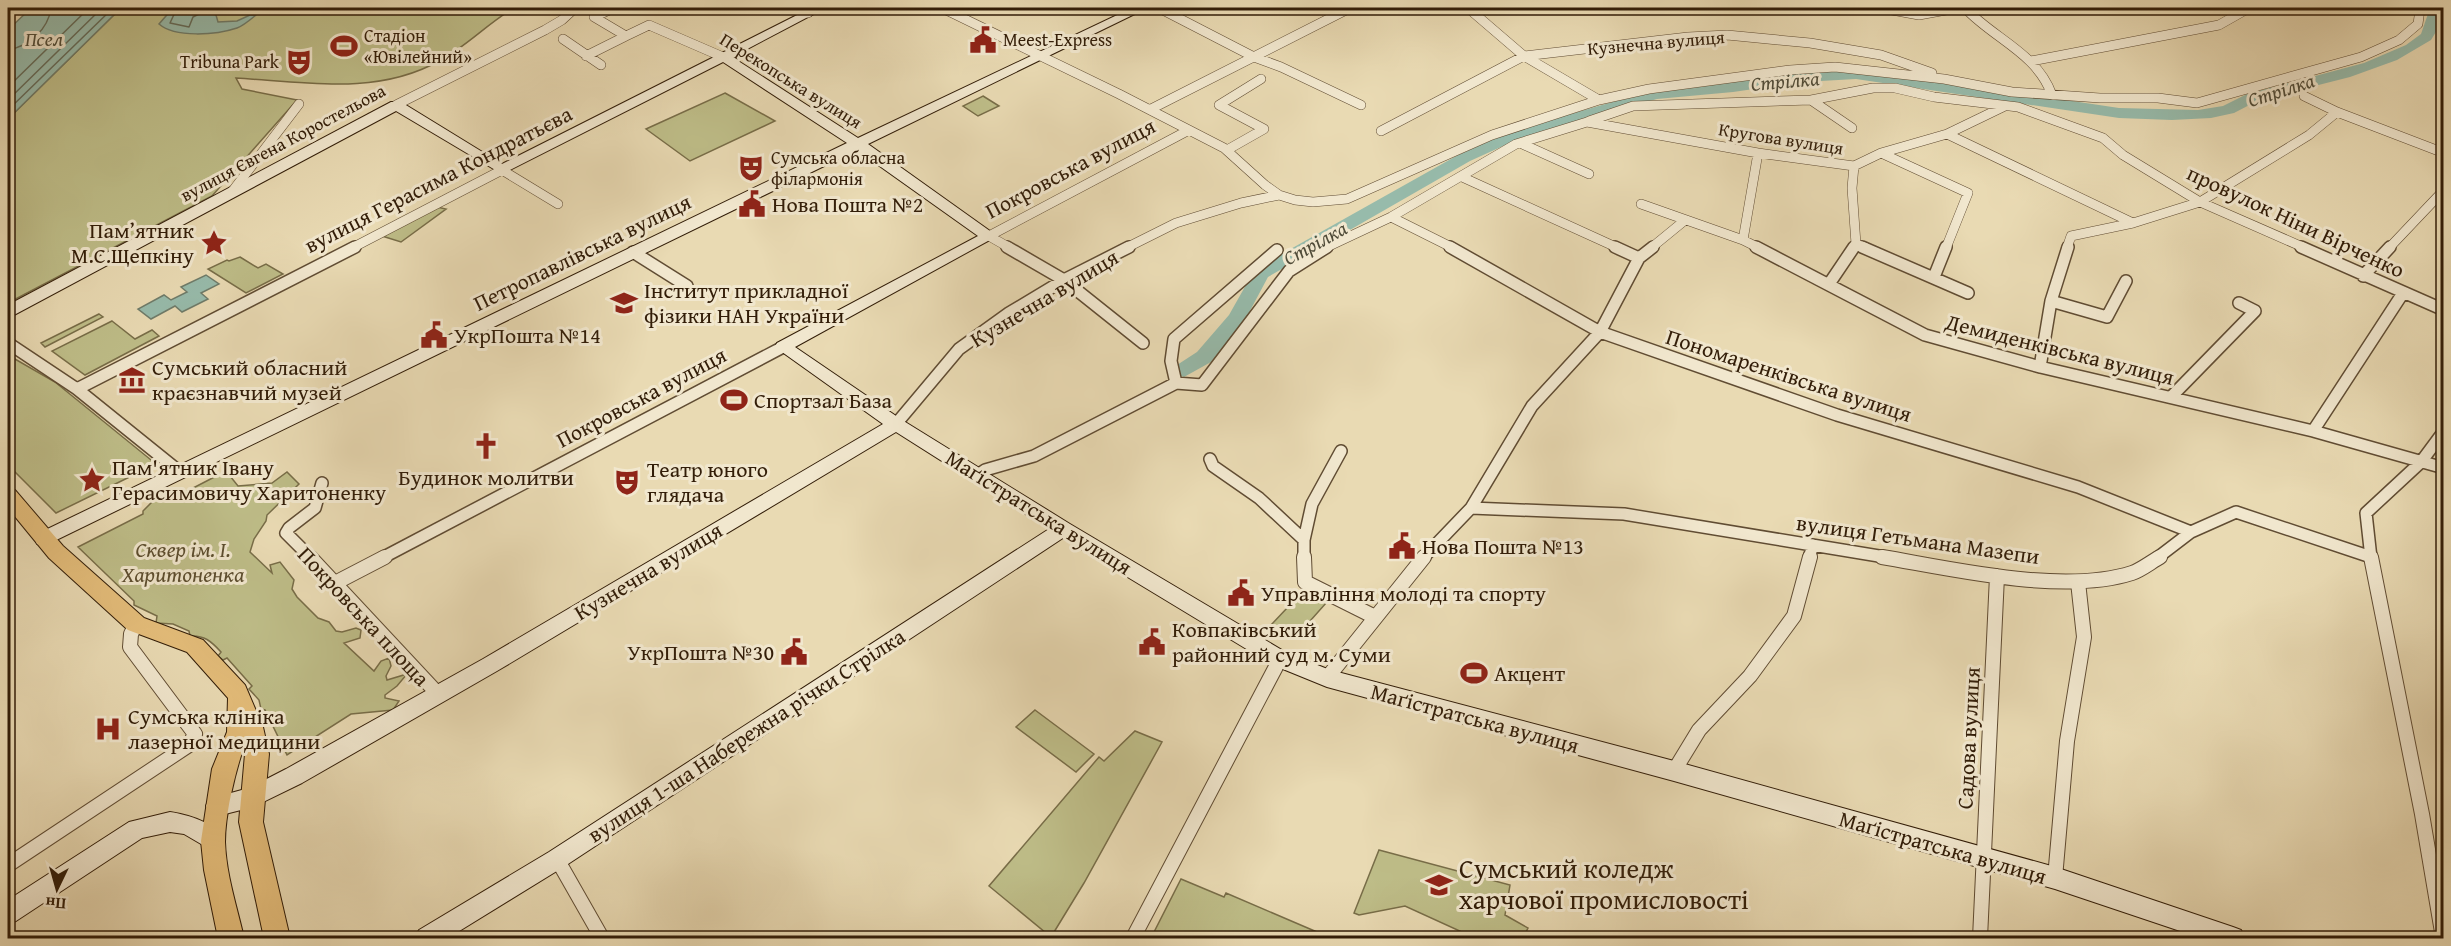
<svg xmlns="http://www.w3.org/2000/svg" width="2451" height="946" viewBox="0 0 2451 946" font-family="'Gentium Book Plus',serif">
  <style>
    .green { fill: #bebd88; stroke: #786d48; stroke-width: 1.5 }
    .water { fill: #97bbab; stroke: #6f7c6a; stroke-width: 1.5 }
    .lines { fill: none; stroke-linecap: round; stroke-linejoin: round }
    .shore { stroke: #646c5a; stroke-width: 1.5 }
    .river { fill: #97bbab; fill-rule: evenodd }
    .street-far2-casing { stroke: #604c33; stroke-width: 10 }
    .street-far1-casing { stroke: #604c33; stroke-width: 14 }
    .street-casing { stroke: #604c33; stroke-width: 16 }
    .secondary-casing { stroke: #321d08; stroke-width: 2 }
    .primary-casing { stroke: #321d08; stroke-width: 2 }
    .street-far2 { stroke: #f1e7ce; stroke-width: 9 }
    .street-far1 { stroke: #f1e7ce; stroke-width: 11 }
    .street { stroke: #f1e7ce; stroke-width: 14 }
    .secondary { fill: #f1e7ce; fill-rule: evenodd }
    .primary { fill: #e4bd7a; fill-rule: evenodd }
    .labels { text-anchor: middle; stroke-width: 6; stroke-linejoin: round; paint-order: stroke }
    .far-poi-label { font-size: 18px; fill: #321d08; stroke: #f1e7ce; text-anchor: start }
    .far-street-label { font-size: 18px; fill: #321d08; stroke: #f1e7ce }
    .far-water-label { font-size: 20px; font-style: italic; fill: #504c39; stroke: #f1e7ce }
    .street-label { font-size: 22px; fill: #321d08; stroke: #f1e7ce }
    .poi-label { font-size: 22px; fill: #321d08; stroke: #f1e7ce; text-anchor: start }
    .park-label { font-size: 22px; font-style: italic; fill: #5c4d2e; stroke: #f1e7ce }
    .near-poi-label { font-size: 27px; fill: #321d08; stroke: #f1e7ce; text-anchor: start }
  </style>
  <rect width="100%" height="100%" fill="#e9dab3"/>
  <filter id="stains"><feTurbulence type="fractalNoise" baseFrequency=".00333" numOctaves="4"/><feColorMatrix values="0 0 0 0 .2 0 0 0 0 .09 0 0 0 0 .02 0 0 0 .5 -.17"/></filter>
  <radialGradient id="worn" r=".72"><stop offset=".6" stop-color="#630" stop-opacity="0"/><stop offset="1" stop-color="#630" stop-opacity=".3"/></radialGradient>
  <path class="green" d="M 121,8 L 514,8 C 488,23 466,47 439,61 C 377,96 304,82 236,78 L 242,89 L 297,100 L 212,196 L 8,303 L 8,119 Z
    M 725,93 L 775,121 L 690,161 L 646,129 Z
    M 983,96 L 999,106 L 978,116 L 963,106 Z
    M 437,207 L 446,209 L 401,242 L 382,236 Z
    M 240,257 L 258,268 L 266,264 L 283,274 L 246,293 L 208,269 L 227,260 L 229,261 Z
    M 99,314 L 103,317 L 45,347 L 41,343 Z
    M 112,321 L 135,339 L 152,330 L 159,336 L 85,375 L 52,351 Z
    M 8,355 L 55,382 L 156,464 L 56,513 L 8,465 Z
    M 226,471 L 238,486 L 272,483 L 287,472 L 299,484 L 267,515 L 266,521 L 254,539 L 250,552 L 272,573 L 270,565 L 280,562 L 294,580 L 292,589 L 297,597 L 318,618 L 329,622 L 336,631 L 342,632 L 356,628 L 361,630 L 360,638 L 344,643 L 374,671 L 381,661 L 389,658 L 391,666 L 386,676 L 387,680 L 407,674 L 397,686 L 385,695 L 385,698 L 399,701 L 393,710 L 351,714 L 287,755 L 265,710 L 261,709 L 259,700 L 249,689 L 252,686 L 227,658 L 223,660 L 218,656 L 221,652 C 211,641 204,635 190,636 L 189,631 L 173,624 L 156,623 L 157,616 L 134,605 L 134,601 L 78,547 L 143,514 L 143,511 L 154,500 L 168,498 L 168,501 Z
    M 1305,589 L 1327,602 L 1294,639 L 1271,625 Z
    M 1035,710 L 1094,754 L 1076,772 L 1016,727 Z
    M 1135,731 L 1162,742 L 1084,883 L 1051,937 L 989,886 L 1099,757 L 1104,761 Z
    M 1379,850 L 1510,885 L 1505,915 L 1528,928 L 1523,938 L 1475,938 L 1405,906 L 1359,915 L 1354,913 Z
    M 1181,879 L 1224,897 L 1226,893 L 1331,938 L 1151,938 Z"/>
  <path class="water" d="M 31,8 L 121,8 L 8,119 L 8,30 Z
    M 173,8 L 203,8 L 216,15 L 218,22 L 237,21 L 250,15 L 256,15 C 250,20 243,26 237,28 C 216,35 175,38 159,24 Z
    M 206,275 L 219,284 L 201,293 L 208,299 L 182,312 L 175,306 L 151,319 L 138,309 L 164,295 L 171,300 L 187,292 L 181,287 Z"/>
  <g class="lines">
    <path class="shore" d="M 177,8 L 170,23 L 189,27 L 193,17 L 201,13 L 201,8
      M 8,50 C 29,46 48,30 51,8
      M 8,87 L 89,8
      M 8,100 L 102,8
      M 8,110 L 113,8"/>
    <path class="river" d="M 2430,8 L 2444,8 L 2439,27 L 2431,40 L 2397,60 L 2350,77 L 2259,100 L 2234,113 L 2211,118 L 2172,120 L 2119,118 L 1856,79 L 1803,82 L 1733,92 L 1657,99 L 1523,137 L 1470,161 L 1268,277 L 1244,322 L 1211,362 L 1184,377 L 1177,375 L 1174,370 L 1177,365 L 1197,352 L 1229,315 L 1255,269 L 1458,155 L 1511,131 L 1651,91 L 1803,72 L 1856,69 L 2119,108 L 2198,110 L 2223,106 L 2247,94 L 2364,63 L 2406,45 L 2421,34 Z"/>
    <defs>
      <path id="street-far2" d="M 614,8 L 594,17 L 626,36 L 649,25 L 723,57
        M 796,8 L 808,13
        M 942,8 L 1119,94 L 1224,148 L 1265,185 L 1279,195 L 1295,200 L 1313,202 L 1347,199 L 1492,135 L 1599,100 L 1649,89 L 1790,70 L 1835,67 L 1944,79 L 2012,92 L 2100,98 L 2158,98 L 2197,103 L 2361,57 L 2399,40 L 2418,24 L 2420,9 L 2418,8
        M 1159,8 L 1254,57 L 1281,67 L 1361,105
        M 1468,8 L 1524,56 L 1599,100
        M 1881,8 L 1919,15 L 1957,8
        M 1965,8 C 1994,39 2037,53 2052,95
        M 563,39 L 601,65
        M 586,56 L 626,36
        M 2031,61 L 2219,25 L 2249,8
        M 2304,96 L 2337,112 L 2444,153
        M 1811,100 L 1852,128
        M 396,105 L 545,30 L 562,20 L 575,8
        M 1151,109 L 1350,8
        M 1589,121 L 1633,106 L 1811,100 L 1873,88 L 1895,88 L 1934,97 L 2018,107 L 2103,138 L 2123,155 L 2200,202 L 2305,248
        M 1381,131 L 1524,56 L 1688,37 L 1727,35 L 1810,43 L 1881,55 L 1932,73
        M 1947,134 L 2133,223
        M 1520,143 L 1589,174
        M 1227,150 L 1264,129 L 1219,105 L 1261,79
        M 1881,153 L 1968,193 L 1946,248
        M 1462,177 L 1618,248
        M 231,193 L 299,104
        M 1641,204 L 1743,240 L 1759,248
        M 1391,217 L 1453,248
        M 1743,240 L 1758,153
        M 1856,244 L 1866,248
        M 352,248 L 502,170 L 558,204
        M 1010,248 L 989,236 L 1189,130
        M 1126,248 L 1176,223 L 1241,203 L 1279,195
        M 1325,248 L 1391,217 L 1516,144 L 1587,122 L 1758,153 L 1854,166 L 1881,153 L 1947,134 L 2005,106
        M 1651,248 L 1684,221
        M 1853,248 L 1856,244 L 1852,188 L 1854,166
        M 2067,248 L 2071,236 L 2133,223 L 2200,202 L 2309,135 L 2337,112
        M 2389,248 L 2444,190"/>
      <path id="street-far1" d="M 1007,247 L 1064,280 L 1143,343
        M 1450,247 L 1600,332 L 1837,415 L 2078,487 L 2191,532
        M 1615,247 L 1639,258
        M 1756,247 L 1925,335 L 2040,367 L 2313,431 L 2444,468
        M 1862,247 L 1968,293
        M 2301,247 L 2444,310
        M 633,252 L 687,286
        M 2363,276 L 2390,247
        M 1934,277 L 1946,247
        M 1829,284 L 1854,247
        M 2051,301 L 2107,317 L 2126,281
        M 8,343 L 77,389 L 180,472
        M 2040,367 L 2051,301 L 2068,247
        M 1176,383 L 1171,361 L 1174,339 L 1277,250
        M 77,389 L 355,247
        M 2171,397 L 2255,311 L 2239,303
        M 896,424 L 959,349 L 1009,313 L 1064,280 L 1129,247
        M 2313,431 L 2403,293
        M 1210,459 L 1213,466 L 1259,498 L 1304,540 L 1304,558
        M 979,474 L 985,470 L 1034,456 L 1176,383 L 1202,385 L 1289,271 L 1327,247
        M 1471,508 L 1624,514 L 1891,558
        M 1304,540 L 1312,504 L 1341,451
        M 311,558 L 286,533 L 289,528 L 315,508 L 322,483
        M 382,558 L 783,347
        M 1423,558 L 1471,508 L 1532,406 L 1600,332 L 1639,258 L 1653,247
        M 1809,558 L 1813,545
        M 2157,558 L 2191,532 L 2236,512 L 2371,557
        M 2371,558 L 2366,513 L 2421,462 L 2444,431"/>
      <path id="street" d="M 310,557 L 438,694
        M 1304,557 L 1305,582 L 1375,617
        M 1882,557 C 1953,569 2063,595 2132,573 C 2141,570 2151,562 2160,557
        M 2371,557 L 2422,814 L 2443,938
        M 335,583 L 385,557
        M 1327,678 L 1424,557
        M 1674,771 L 1699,730 L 1750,676 L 1794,616 L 1810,557
        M 557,859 L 602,938
        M 8,865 L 189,745 L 195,734 L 130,647 L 131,634 L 136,624
        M 2055,878 L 2067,741 L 2084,637 L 2078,582
        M 1133,938 L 1280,659
        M 1980,938 L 1997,576"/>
      <path id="secondary" d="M 811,8 L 825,8 L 732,57 L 858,138 L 1132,8 L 1147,8 L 868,144 L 997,236 L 795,347 L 902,420 L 1070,524 L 1287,653 L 1330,670 L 1674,761 L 2055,867 L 2233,927 L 2241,930 L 2245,938 L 2201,938 L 2055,889 L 1674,781 L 1327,687 L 1273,665 L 1063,538 L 565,866 L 448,938 L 415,938 L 419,930 L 549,852 L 1049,529 L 896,432 L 497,671 L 302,783 L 253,807 L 217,816 L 209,813 L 206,806 L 209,799 L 249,788 L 286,769 L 483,659 L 883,424 L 775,347 L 777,343 L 978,236 L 857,150 L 44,546 L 37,544 L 35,539 L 37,534 L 847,143 L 723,62 L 502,174 L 396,111 L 14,315 L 8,316 L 8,305 L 391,102 L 401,102 L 502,164 Z
        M 170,812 C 189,815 215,822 224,841 L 221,848 L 213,851 L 184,834 L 170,832 L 142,838 L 16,921 L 8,924 L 8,900 L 129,822 Z"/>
      <path id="primary" d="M 8,488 L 15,490 L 63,546 L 144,618 L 203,640 L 245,685 L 263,727 L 269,754 L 263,822 L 290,938 L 264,938 L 239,822 L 245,754 L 244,747 C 235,772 225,815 225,842 C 226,874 237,907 244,938 L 218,938 L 204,870 L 201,841 L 212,769 L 227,732 L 228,698 L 187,652 L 128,630 L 49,558 L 8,508 Z"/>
    </defs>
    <use href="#street-far2" class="street-far2-casing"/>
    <use href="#street-far1" class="street-far1-casing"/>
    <use href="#street" class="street-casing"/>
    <use href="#secondary" class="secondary-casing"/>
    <use href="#primary" class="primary-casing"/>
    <use href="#street-far2" class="street-far2"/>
    <use href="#street-far1" class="street-far1"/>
    <use href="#street" class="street"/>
    <use href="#secondary" class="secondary"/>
    <use href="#primary" class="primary"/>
  </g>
  <defs>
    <symbol id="civic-bare" viewBox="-9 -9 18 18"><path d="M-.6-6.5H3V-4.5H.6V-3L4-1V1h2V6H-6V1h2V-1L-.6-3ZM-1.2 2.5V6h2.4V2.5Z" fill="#8f2418" stroke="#f1e7ce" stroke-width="2.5" paint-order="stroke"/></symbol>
    <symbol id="stadium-bare" viewBox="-9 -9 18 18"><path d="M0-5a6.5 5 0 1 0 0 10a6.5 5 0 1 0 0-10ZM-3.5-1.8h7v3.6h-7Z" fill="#8f2418" stroke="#f1e7ce" stroke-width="2.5" paint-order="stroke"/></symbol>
    <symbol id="theatre-bare" viewBox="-9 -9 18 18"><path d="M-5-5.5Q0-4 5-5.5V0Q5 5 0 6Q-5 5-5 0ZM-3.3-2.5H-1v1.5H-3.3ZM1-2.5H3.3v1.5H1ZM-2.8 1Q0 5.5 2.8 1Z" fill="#8f2418" stroke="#f1e7ce" stroke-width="2.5" paint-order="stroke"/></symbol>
    <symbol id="sight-bare" viewBox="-9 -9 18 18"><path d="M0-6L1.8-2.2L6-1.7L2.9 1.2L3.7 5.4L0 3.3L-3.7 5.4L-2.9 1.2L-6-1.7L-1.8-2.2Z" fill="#8f2418" stroke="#f1e7ce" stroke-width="2.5" paint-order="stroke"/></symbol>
    <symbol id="university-bare" viewBox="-9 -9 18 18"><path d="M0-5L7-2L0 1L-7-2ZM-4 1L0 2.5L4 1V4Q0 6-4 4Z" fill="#8f2418" stroke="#f1e7ce" stroke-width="2.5" paint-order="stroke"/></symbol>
    <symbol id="museum-bare" viewBox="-9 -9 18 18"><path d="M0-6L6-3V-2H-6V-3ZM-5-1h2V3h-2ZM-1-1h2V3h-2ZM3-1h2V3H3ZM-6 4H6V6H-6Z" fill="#8f2418" stroke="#f1e7ce" stroke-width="2.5" paint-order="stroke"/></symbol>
    <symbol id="church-bare" viewBox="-9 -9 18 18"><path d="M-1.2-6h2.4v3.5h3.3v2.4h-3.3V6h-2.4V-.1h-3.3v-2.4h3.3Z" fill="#8f2418" stroke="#f1e7ce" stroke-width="2.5" paint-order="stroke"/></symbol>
    <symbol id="hospital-bare" viewBox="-9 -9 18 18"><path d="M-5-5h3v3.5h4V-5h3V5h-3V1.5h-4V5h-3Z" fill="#8f2418" stroke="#f1e7ce" stroke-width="2.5" paint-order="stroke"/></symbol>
  </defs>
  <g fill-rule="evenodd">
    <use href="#civic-bare" x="964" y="21" width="38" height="38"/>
    <use href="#stadium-bare" x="325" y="27" width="38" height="38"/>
    <use href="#theatre-bare" x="280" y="43" width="38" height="38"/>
    <use href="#theatre-bare" x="732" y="149" width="38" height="38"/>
    <use href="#civic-bare" x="733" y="185" width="38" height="38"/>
    <use href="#sight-bare" x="195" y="224" width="38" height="38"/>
    <use href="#university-bare" x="605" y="284" width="38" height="38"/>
    <use href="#civic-bare" x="415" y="316" width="38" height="38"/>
    <use href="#museum-bare" x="113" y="361" width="38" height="38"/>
    <use href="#stadium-bare" x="715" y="381" width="38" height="38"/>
    <use href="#church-bare" x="467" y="427" width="38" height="38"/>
    <use href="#sight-bare" x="73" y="461" width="38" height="38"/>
    <use href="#theatre-bare" x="608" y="463" width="38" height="38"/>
    <use href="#civic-bare" x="1383" y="527" width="38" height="38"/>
    <use href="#civic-bare" x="1222" y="574" width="38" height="38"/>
    <use href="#civic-bare" x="1133" y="623" width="38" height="38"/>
    <use href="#civic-bare" x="775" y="633" width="38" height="38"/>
    <use href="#stadium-bare" x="1455" y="654" width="38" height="38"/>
    <use href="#hospital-bare" x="89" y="710" width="38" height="38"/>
    <use href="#university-bare" x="1420" y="866" width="38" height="38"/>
  </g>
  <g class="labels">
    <g class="far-poi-label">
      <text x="364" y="42">Стадіон<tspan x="364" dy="21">«Ювілейний»</tspan></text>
      <text x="1003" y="46">Meest-Express</text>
      <text x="279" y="68" text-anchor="end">Tribuna Park</text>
      <text x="771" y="164">Сумська обласна<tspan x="771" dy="21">філармонія</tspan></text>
    </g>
    <g class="far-street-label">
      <text transform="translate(1656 43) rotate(-5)" y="6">Кузнечна вулиця</text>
      <text transform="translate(791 81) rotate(32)" y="6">Перекопська вулиця</text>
      <text transform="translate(1781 139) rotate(9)" y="6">Кругова вулиця</text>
      <text transform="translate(283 143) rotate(-28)" y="6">вулиця Євгена Коростельова</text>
    </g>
    <g class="far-water-label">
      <text x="44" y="46">Псел</text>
      <text transform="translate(1785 81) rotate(-5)" y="7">Стрілка</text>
      <text transform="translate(2281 90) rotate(-18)" y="7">Стрілка</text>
      <text transform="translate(1315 243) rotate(-29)" y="7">Стрілка</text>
    </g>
    <g class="street-label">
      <text transform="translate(1070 168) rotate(-28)" y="8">Покровська вулиця</text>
      <text transform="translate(438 179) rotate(-27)" y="8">вулиця Герасима Кондратьєва</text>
      <text transform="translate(2296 221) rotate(25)" y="8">провулок Ніни Вірченко</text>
      <text transform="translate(582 252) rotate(-26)" y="8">Петропавлівська вулиця</text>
      <text transform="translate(1044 298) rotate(-31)" y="8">Кузнечна вулиця</text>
      <text transform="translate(2060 349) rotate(14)" y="8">Демиденківська вулиця</text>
      <text transform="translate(1789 375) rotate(18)" y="8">Пономаренківська вулиця</text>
      <text transform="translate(641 397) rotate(-28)" y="8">Покровська вулиця</text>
      <text transform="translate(1039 512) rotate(32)" y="8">Маґістратська вулиця</text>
      <text transform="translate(1918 539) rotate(8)" y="8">вулиця Гетьмана Мазепи</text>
      <text transform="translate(648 571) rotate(-31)" y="8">Кузнечна вулиця</text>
      <text transform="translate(364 616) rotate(47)" y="8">Покровська площа</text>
      <text transform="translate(1475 718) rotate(15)" y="8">Маґістратська вулиця</text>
      <text transform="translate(746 735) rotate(-33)" y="8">вулиця 1-ша Набережна річки Стрілка</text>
      <text transform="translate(1968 738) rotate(-87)" y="8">Садова вулиця</text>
      <text transform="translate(1943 847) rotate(16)" y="8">Маґістратська вулиця</text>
    </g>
    <g class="poi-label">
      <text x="772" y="212">Нова Пошта №2</text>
      <text x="194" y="238" text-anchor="end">Пам’ятник<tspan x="194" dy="25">М.С.Щепкіну</tspan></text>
      <text x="644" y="298">Інститут прикладної<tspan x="644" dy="25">фізики НАН України</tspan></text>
      <text x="454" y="343">УкрПошта №14</text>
      <text x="152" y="375">Сумський обласний<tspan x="152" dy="25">краєзнавчий музей</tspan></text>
      <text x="754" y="408">Спортзал База</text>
      <text x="112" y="475">Пам'ятник Івану<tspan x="112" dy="25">Герасимовичу Харитоненку</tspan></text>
      <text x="647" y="477">Театр юного<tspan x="647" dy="25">глядача</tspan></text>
      <text x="486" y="485" text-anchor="middle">Будинок молитви</text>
      <text x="1422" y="554">Нова Пошта №13</text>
      <text x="1261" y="601">Управління молоді та спорту</text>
      <text x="1172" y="637">Ковпаківський<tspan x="1172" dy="25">районний суд м. Суми</tspan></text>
      <text x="774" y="660" text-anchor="end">УкрПошта №30</text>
      <text x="1494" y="681">Акцент</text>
      <text x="128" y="724">Сумська клініка<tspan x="128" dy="25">лазерної медицини</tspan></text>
    </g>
    <g class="park-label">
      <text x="183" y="557">Сквер ім. І.<tspan x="183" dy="25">Харитоненка</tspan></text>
    </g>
    <g class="near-poi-label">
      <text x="1459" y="878">Сумський коледж<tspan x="1459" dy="31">харчової промисловості</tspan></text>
    </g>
  </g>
  <rect width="2451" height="946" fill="none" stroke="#e9dab3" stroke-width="30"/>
  <rect x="9" y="9" width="2433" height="928" fill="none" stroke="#321d08" stroke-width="3"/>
  <rect x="15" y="15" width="2421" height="916" fill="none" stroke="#321d08" stroke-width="1.5"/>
  <g transform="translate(57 889) rotate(185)" stroke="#f1e7ce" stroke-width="4.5" paint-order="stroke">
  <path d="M0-4.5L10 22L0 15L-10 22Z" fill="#321d08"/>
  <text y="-9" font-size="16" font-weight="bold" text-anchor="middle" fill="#321d08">Пн</text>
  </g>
  <rect width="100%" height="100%" filter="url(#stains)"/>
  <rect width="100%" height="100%" fill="url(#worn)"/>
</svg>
